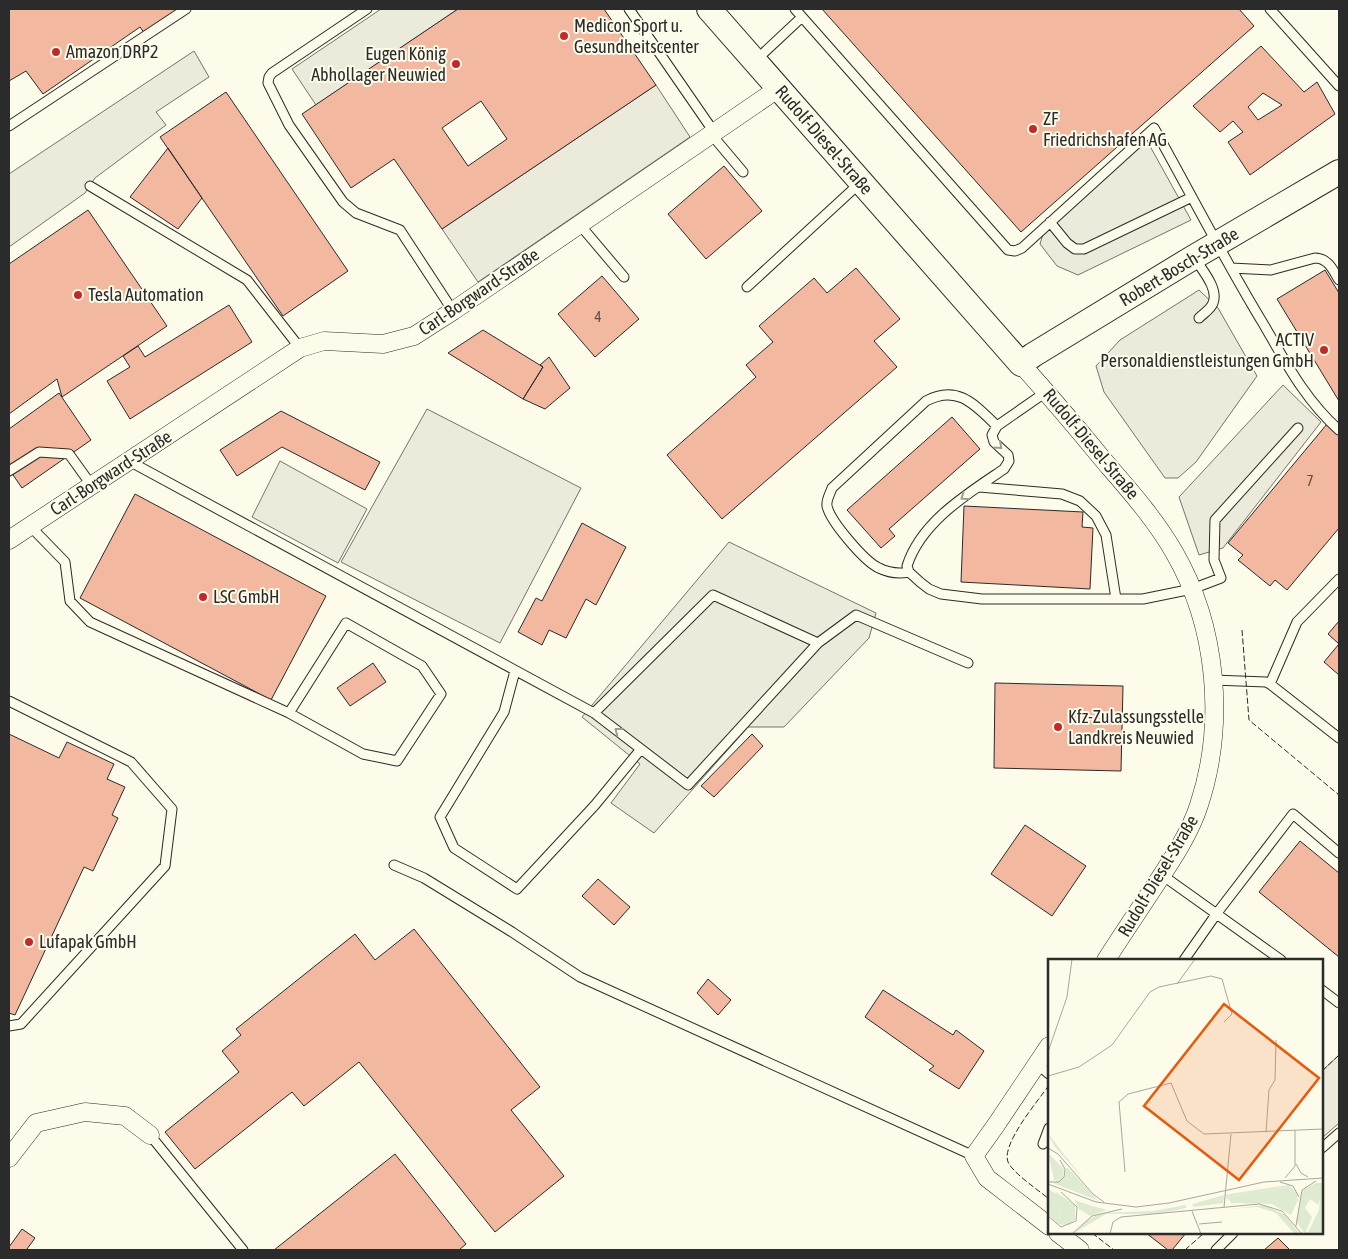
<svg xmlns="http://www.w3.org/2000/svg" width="1348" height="1259" viewBox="0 0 1348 1259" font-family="'Asap Condensed',sans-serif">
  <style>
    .parking { fill: #eceadb; stroke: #74746e }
    .building { fill: #f2b8a0; stroke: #2b2b2b; fill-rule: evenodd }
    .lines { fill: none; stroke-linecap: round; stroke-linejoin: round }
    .lane-casing { stroke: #2b2b2b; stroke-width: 11 }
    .street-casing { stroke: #2b2b2b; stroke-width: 19 }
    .secondary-casing { stroke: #2b2b2b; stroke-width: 26 }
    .lane { stroke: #fdfbea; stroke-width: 9 }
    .street { stroke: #fdfbea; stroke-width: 18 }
    .secondary { stroke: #fdfbea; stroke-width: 24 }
    .fence { stroke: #2b2b2b; stroke-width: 1; stroke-dasharray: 6 2.5; stroke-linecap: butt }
    .oneway { stroke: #9e9d94 }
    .poi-dot { fill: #c62828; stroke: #fdfbea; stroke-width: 2 }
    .labels { text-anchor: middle; stroke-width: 4; stroke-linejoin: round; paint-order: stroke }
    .number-label { font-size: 15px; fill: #5d4e48 }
    .poi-label { font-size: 18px; fill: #2b2b2b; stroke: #fdfbea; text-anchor: start }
    .street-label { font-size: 18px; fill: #2b2b2b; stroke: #fdfbea }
    .inset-road { fill: none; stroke: #a9a89e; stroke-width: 1 }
    .view { fill: #e8590c; fill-opacity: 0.15; stroke: #e8590c; stroke-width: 2.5 }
    .inset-edge { fill: none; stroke: #2b2b2b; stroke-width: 2.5 }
  </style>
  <rect width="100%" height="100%" fill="#fdfbea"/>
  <path class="parking" d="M 381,9 L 458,9 L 316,105 L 292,69 Z
    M 194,51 L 209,77 L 156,112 L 166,125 L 95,178 L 85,193 L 9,247 L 9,174 Z
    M 656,85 L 690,137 L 478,282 L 442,229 Z
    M 1146,139 L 1191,220 L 1078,275 L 1057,266 L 1040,244 L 1044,231 Z
    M 1199,290 L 1218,308 L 1257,376 L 1196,462 L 1178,478 L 1165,478 L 1104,392 L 1096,366 L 1120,340 Z
    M 1283,385 L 1321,422 L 1223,548 L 1199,555 L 1179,497 Z
    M 427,409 L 581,488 L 500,643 L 341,562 Z
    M 280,461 L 367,509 L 338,563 L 252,517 Z
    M 729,542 L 876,613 L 869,638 L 784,727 L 748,727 L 654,833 L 611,803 L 640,764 L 582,717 Z
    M 1339,1055 L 1339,1123 L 1322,1138 L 1322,1071 Z"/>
  <path class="building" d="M 9,9 L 182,9 L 145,34 L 140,27 L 43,94 L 26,71 L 9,81 Z
    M 458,9 L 604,9 L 656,85 L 442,229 L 394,159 L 351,188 L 302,114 ZM 481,101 L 507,139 L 468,166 L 442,128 Z
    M 822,9 L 1239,9 L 1254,26 L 1021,232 Z
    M 1261,46 L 1304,92 L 1317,82 L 1335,114 L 1250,175 L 1228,142 L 1243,132 L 1233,121 L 1220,132 L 1193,106 ZM 1263,93 L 1282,105 L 1258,120 L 1248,107 Z
    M 226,92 L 348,271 L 283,316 L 160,137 Z
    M 168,148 L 202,198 L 178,229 L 130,197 Z
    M 724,166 L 762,211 L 706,259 L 668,214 Z
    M 88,210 L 167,326 L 62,397 L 57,379 L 9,414 L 9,264 Z
    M 856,268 L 900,319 L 874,341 L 897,367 L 722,519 L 667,455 L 756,377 L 746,365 L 773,342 L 759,326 L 814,278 L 827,293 Z
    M 1325,270 L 1339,293 L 1339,401 L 1277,299 Z
    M 602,276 L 639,319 L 595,357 L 558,314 Z
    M 229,305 L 252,342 L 130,419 L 107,381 L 130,367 L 123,356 L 138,346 L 145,357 Z
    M 483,330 L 543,367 L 523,399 L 448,353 Z
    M 549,357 L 570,388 L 545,409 L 523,399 L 543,367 L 540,365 Z
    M 59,393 L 91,440 L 22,488 L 9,469 L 9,429 Z
    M 281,411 L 380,462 L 365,490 L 282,447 L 237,476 L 220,450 Z
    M 952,417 L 980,449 L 889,529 L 895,536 L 881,548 L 847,510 Z
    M 1327,424 L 1339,434 L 1339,528 L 1287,590 L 1275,580 L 1270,586 L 1238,560 L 1243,555 L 1228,543 Z
    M 135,494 L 326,596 L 271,700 L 80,598 Z
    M 964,506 L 1083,512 L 1082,527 L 1093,528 L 1090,589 L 961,582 Z
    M 582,523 L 626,547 L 596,605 L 586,599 L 566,638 L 549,630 L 542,645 L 518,632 L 536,598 L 542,601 Z
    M 1339,621 L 1339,644 L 1328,634 Z
    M 1339,644 L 1339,675 L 1324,662 Z
    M 373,663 L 386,682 L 350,706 L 337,688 Z
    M 995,683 L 1123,686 L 1121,771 L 994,768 Z
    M 9,734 L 59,758 L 67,742 L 114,764 L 107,779 L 125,787 L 112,815 L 118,818 L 93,871 L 84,867 L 15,1015 L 9,1013 Z
    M 752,734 L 763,746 L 714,797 L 701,786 Z
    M 1025,825 L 1086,866 L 1052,916 L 991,874 Z
    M 1300,841 L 1339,873 L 1339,957 L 1259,892 Z
    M 598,879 L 630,907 L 614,925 L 582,896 Z
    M 414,929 L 540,1087 L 511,1110 L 564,1176 L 495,1232 L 359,1062 L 304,1106 L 292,1092 L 195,1169 L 165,1132 L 239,1072 L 222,1051 L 241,1035 L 236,1029 L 355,934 L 375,960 Z
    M 708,979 L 731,1000 L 718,1015 L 697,993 Z
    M 883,990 L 953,1035 L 956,1030 L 984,1051 L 959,1089 L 929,1070 L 934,1066 L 865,1017 Z
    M 395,1154 L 466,1244 L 459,1250 L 274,1250 Z
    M 22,1229 L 35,1238 L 27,1249 L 29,1250 L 9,1250 L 9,1247 Z
    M 1146,1233 L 1186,1233 L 1172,1250 L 1168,1250 Z
    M 1278,1238 L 1290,1250 L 1264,1250 Z"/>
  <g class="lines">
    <defs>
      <path id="lane" d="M 367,9 L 272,73 L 269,77 L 268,83 L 289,125 L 343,202 L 356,213 L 400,230 L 453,311
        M 629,9 L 714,132
        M 795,9 L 1008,250 L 1015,251 L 1022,248 L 1154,128 C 1191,194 1225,261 1264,325 C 1286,363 1306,401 1339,430
        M 1270,9 L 1339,86
        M 755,61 L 802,17
        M 9,126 L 186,9
        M 711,134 L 743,172
        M 90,186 L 247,280 L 300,348
        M 1050,222 L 1067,243 L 1075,249 L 1084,249 L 1192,197
        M 580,225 L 624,277
        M 1194,257 C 1201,269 1219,288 1213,303 C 1211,309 1204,313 1199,318
        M 1231,268 L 1271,270 L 1315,258 C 1328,258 1333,270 1339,280
        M 747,287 L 861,182
        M 1046,392 L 997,426 L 992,435 L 994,442 L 1008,455 L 1009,461 L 1004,469 C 967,494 921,522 907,566 L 909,572 L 920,582 L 929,589 L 941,594 L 982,599 L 1143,599 L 1192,589 L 1221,578 L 1214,560 L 1215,520 L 1298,428
        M 129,461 L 594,713 L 688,785 L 818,643 L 713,595 L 594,713
        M 9,471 L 39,452 L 69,454 L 92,486
        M 979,487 L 1062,494 L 1080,501 L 1096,516 L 1106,535 L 1116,599
        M 30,526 L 65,562 L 70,601 L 90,622 L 289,713 L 346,623 L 422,666 L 441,694 L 397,761 L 363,754 L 289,713
        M 909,572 C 899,574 889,573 879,568 C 865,562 830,521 827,506 C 826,500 830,494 832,488 L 926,401 C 958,384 975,405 997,426
        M 818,643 L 856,615 L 968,663
        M 515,671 L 504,712 L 440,817 L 454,848 L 517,889 L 595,805 L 641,749
        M 1213,680 L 1266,682 L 1270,684 L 1339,738
        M 1270,684 L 1297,622 L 1339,579
        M 9,701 L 131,762 L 172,809 L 165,866 L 21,1024 L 9,1026
        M 394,865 L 424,878 L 512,932 L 580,977 L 974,1156
        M 1162,875 L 1281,960
        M 1184,960 L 1217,913 L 1293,814 L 1339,853
        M 1322,990 L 1339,1003
        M 1037,1064 L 1049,1074
        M 150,1135 L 243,1250
        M 1043,1144 L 1049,1128
        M 1322,1148 L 1339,1133
        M 1216,1250 L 1233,1233"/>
      <path id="street" d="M 1021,364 C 1050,396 1078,429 1105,462 C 1130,491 1155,519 1174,552 C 1217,626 1226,723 1199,805 C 1190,833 1172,860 1156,884 C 1139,910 1122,935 1106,960
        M 9,540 L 300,348 L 324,341 L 383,344 L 414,336 L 453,311 L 779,88
        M 1049,1046 L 996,1125 L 974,1156 L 987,1178 L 1049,1226
        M 9,1158 L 36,1123 L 85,1112 L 125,1116 L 150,1135
        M 1058,1233 L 1080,1250"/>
      <path id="secondary" d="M 709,9 L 1021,364 L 1033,355 L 1194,257 L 1339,172"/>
    </defs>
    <use href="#lane" class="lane-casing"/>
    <use href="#street" class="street-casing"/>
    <use href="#secondary" class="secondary-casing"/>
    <use href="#lane" class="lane"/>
    <use href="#street" class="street"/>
    <use href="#secondary" class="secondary"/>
    <path class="fence" d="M 1242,630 L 1249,720 L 1339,795
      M 1322,1071 L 1339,1055
      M 1049,1085 C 1039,1100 998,1147 1009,1164 C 1017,1176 1037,1189 1049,1199
      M 1092,1233 L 1114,1250
      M 1185,1250 L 1204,1233"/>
  </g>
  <defs><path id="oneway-chevron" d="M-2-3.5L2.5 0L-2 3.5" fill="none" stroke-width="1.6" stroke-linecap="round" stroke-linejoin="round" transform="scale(1.25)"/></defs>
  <g class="oneway">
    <use href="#oneway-chevron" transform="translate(999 446) rotate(42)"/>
    <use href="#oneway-chevron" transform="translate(964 497) rotate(144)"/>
    <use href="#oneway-chevron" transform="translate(618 731) rotate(-142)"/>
  </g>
  <g class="poi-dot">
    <circle cx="564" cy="36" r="5"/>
    <circle cx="56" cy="52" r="5"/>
    <circle cx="456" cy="64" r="5"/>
    <circle cx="1033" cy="129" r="5"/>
    <circle cx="78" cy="295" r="5"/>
    <circle cx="1324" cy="350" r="5"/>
    <circle cx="203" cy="597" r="5"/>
    <circle cx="1058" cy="727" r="5"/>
    <circle cx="29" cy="942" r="5"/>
  </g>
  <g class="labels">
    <g class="number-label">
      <text x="598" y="322">4</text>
      <text x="1310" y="486">7</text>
    </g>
    <g class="poi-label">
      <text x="574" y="32">Medicon Sport u.<tspan x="574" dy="21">Gesundheitscenter</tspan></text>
      <text x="66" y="58">Amazon DRP2</text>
      <text x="446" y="60" text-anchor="end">Eugen König<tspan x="446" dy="21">Abhollager Neuwied</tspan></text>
      <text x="1043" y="125">ZF<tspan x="1043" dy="21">Friedrichshafen AG</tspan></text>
      <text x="88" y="301">Tesla Automation</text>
      <text x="1314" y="346" text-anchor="end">ACTIV<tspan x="1314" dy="21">Personaldienstleistungen GmbH</tspan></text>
      <text x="213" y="603">LSC GmbH</text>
      <text x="1068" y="723">Kfz-Zulassungsstelle<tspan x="1068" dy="21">Landkreis Neuwied</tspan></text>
      <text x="39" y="948">Lufapak GmbH</text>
    </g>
    <g class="street-label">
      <text transform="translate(824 140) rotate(49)" y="6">Rudolf-Diesel-Straße</text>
      <text transform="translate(1179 267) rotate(-31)" y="6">Robert-Bosch-Straße</text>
      <text transform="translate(479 292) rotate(-34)" y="6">Carl-Borgward-Straße</text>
      <text transform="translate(1091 444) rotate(50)" y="6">Rudolf-Diesel-Straße</text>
      <text transform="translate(111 473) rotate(-33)" y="6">Carl-Borgward-Straße</text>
      <text transform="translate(1158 876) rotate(-59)" y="6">Rudolf-Diesel-Straße</text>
    </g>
  </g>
  <g transform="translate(1048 959)">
    <rect width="275" height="275" fill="#fdfbea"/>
    <path d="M 0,194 L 16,210 L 14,220 L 3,222 L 6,220 ZM 17,217 L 19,220 L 51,242 L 5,224 ZM 268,224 L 275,224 L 275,275 L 259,275 L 271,251 L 272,240 L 270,246 L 262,240 L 257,249 L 264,258 L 257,275 L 248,262 L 255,231 ZM 240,228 L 250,241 L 243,256 L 224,245 L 183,244 L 179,236 L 181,242 L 178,239 L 178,236 L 181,235 L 183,238 ZM 8,233 L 27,246 L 27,260 L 21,266 L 8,265 L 7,258 L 13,260 ZM 26,241 L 44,247 L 59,251 L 42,257 L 31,250 ZM 216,246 L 236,255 L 252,275 L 247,275 L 228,254 L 209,248 L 182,250 Z" fill="#deebd1"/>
    <path d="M 0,174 L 15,194 L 36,220 L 6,187 ZM 18,209 L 20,209 L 49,240 L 34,235 L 17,217 ZM 241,226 L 249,234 L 250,241 L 240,228 L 183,238 L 181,235 ZM 0,230 L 9,235 L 13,261 L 7,259 L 8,265 L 0,254 ZM 176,236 L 175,244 L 146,248 L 144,245 ZM 138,246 L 138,249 L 108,255 L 58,255 L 25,275 L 39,261 L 54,254 L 105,252 Z" fill="#deebd1"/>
    <path class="inset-road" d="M 129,25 L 147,0M 0,93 L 19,38 L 24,0M 0,117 L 31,108 L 64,86 L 102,33 L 111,28 L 163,17 L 174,20 L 184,55 L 176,63M 218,173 L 221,131 L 227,121 L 228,81M 0,189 L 10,195 L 45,235 L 56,243M 248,205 L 253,214 L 260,218M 77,213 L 71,143 L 80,135 L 123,124 L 139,162 L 156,175 L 275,170M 237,219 L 247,207 L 247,171M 0,223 L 11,223 L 16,218 L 17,210 L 12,201M 232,223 L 245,227 L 251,238M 0,225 L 48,243 L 88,248 L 121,244 L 216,223 L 275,219M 176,248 L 183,175M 144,252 L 153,275M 0,257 L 13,268 L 28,262 L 29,248 L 13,233M 151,265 L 174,263M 248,267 L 254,231 L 268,222M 24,275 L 44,257 L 74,250M 62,275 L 65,263 L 73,258 L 211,245 L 234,252 L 254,275"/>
    <path class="view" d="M 176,45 L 271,119 L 191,221 L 96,147 Z"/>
    <rect width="275" height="275" class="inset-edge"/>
  </g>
  <rect width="1348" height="1259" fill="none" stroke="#2b2b2b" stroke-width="20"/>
</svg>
